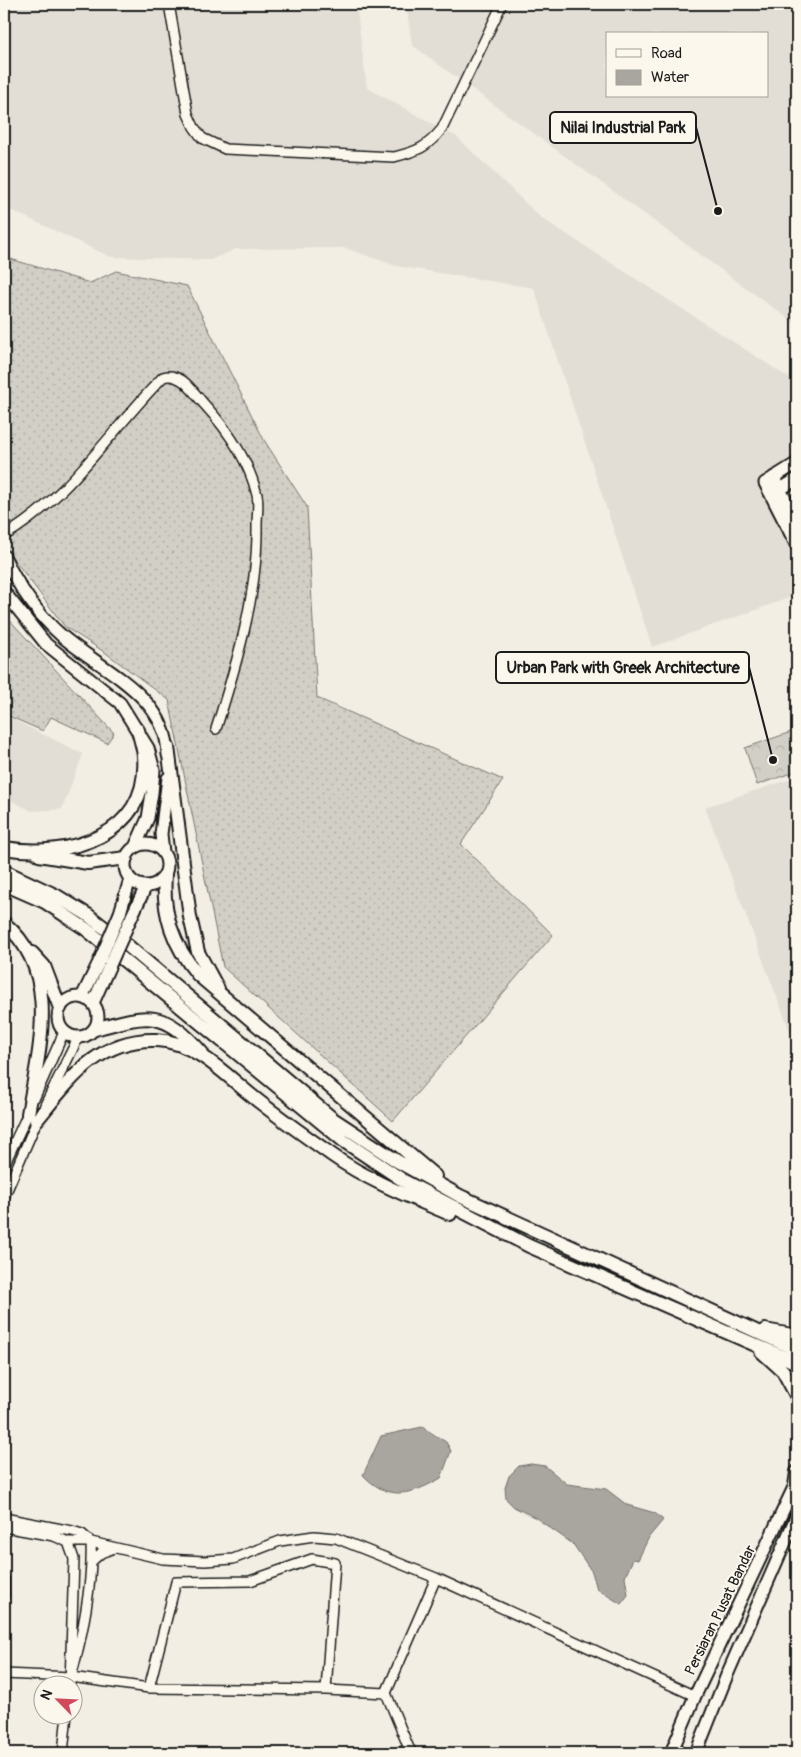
<svg xmlns="http://www.w3.org/2000/svg" width="801" height="1757" viewBox="0 0 801 1757" font-family="Pangolin,sans-serif">
  <style>
    .built { fill: #e2ded5; fill-rule: evenodd }
    .grass { fill: url(#grass-dots); stroke: #777671 }
    .forest { fill: url(#forest-crowns); stroke: #777671 }
    .water { fill: #a9a6a0; stroke: #716f6b }
    .lines { fill: none; stroke-linecap: round; stroke-linejoin: round }
    .minor-casing { stroke: #1c1c1c; stroke-width: 12 }
    .major-casing { stroke: #1c1c1c; stroke-width: 15 }
    .highway-casing { stroke: #1c1c1c; stroke-width: 16 }
    .minor { stroke: #fbf7ec; stroke-width: 9 }
    .major { stroke: #fbf7ec; stroke-width: 11 }
    .highway { stroke: #fbf7ec; stroke-width: 12 }
    .major-bridge-casing { stroke: #1c1c1c; stroke-width: 15; stroke-linecap: butt }
    .major-bridge { stroke: #fbf7ec; stroke-width: 11 }
    .labels { text-anchor: middle; stroke-width: 4; stroke-linejoin: round; paint-order: stroke }
    .street-label { font-size: 15px; fill: #1c1c1c; stroke: #fbf7ec }
    .leader { fill: none; stroke: #1c1c1c; stroke-width: 2 }
    .callout-dot { fill: #1c1c1c; stroke: #fbf7ec; stroke-width: 2 }
    .callout { fill: #fbf7ec; stroke: #1c1c1c; stroke-width: 2 }
    .callout-label { font-size: 16px; text-anchor: middle; font-weight: bold; fill: #1c1c1c }
  </style>
  <defs>
    <pattern id="grass-dots" width="8" height="8" patternUnits="userSpaceOnUse" patternTransform="scale(1.25)"><rect width="8" height="8" fill="#d2cfc6"/><path d="M2 2h.1M6 6h.1" fill="none" stroke="#b4b1aa" stroke-width="1.8" stroke-linecap="round"/></pattern>
    <pattern id="forest-crowns" width="20" height="18" patternUnits="userSpaceOnUse" patternTransform="scale(1.25)"><rect width="20" height="18" fill="#d2cfc6"/><path d="M2 6a3 3 0 1 1 6 0M12 15a3 3 0 1 1 6 0" fill="none" stroke="#b4b1aa"/></pattern>
  </defs>
  <rect width="100%" height="100%" fill="#f2eee4"/>
  <filter id="ink" filterUnits="userSpaceOnUse"><feTurbulence type="fractalNoise" baseFrequency=".02" numOctaves="2"/><feDisplacementMap in="SourceGraphic" scale="10" xChannelSelector="R" yChannelSelector="G"/><feConvolveMatrix kernelMatrix="1 2 1 2 8 2 1 2 1" color-interpolation-filters="sRGB"/></filter>
  <g filter="url(#ink)">
    <path class="built" d="M 4,4 L 356,4 L 367,88 L 457,137 L 540,217 L 797,383 L 797,595 L 652,647 L 534,288 L 396,266 L 345,248 L 236,249 L 210,260 L 111,257 L 4,207 Z
      M 406,4 L 797,4 L 797,325 L 412,45 ZM 607,34 L 767,34 L 767,96 L 607,96 Z
      M 4,715 L 83,754 L 62,809 L 32,811 L 4,797 Z
      M 797,777 L 797,1033 L 789,1029 L 705,807 Z"/>
    <path class="grass" d="M 4,257 L 90,283 L 116,271 L 187,286 L 264,440 L 307,507 L 317,698 L 503,780 L 461,844 L 553,935 L 393,1121 L 223,967 L 169,700 L 106,653 L 65,627 L 4,546 Z
      M 4,614 L 114,733 L 107,743 L 51,717 L 43,731 L 4,714 Z"/>
    <path class="forest" d="M 797,730 L 797,771 L 757,785 L 745,748 Z"/>
    <path class="water" d="M 422,1427 L 446,1442 L 451,1451 L 441,1478 C 411,1495 389,1502 363,1475 L 381,1436 Z
      M 531,1464 L 545,1466 L 567,1484 L 606,1489 L 627,1505 L 655,1513 L 663,1520 L 649,1537 L 638,1560 L 633,1559 L 625,1577 L 628,1595 L 621,1604 L 597,1589 L 592,1572 L 573,1544 L 536,1518 L 514,1507 L 506,1499 L 505,1488 L 509,1476 L 519,1466 Z"/>
    <g class="lines">
      <defs>
        <path id="minor" d="M 169,4 L 188,114 L 194,127 L 202,138 L 225,149 L 394,157 C 418,151 426,148 442,129 L 502,4
          M 4,536 C 70,497 110,431 163,377 C 181,371 193,392 204,404 C 227,429 249,461 257,495 C 259,504 257,515 257,525 C 258,594 237,663 216,729
          M 35,1097 L 64,1032
          M 45,1105 L 78,1038
          M 4,1165 L 30,1109
          M 4,1197 L 39,1116
          M 4,1518 L 72,1531 L 82,1534 L 91,1542 C 93,1583 82,1638 71,1677
          M 4,1527 L 54,1536 L 68,1542 L 74,1559 L 70,1684
          M 68,1542 L 91,1542 L 163,1559 L 205,1561 L 233,1559 L 280,1541 L 314,1536 L 336,1538 L 436,1578 L 695,1696
          M 92,1561 L 101,1553 L 114,1548
          M 4,1579 L 4,1597
          M 4,1674 L 71,1677 L 149,1688 L 326,1690 L 386,1693
          M 149,1688 L 176,1582 L 250,1581 L 312,1559 L 335,1563 L 326,1690
          M 63,1753 L 67,1714
          M 397,1753 L 410,1749
          M 411,1753 L 386,1693 L 436,1578"/>
        <path id="major" d="M 797,463 L 765,483 L 797,546
          M 774,477 L 797,523
          M 774,493 L 797,479
          M 4,556 C 17,585 38,615 62,636 C 101,670 167,695 168,755
          M 4,592 L 46,644 L 120,703 L 148,748 L 154,770 L 152,793 L 148,818 L 135,847
          M125 865a21 21 0 1 1 42 0a21 21 0 1 1-42 0Z
          M 163,852 L 161,834 L 168,778
          M 120,913 L 130,879
          M 130,920 L 146,886
          M58 1017a20 20 0 1 1 40 0a20 20 0 1 1-40 0Z
          M 82,997 L 100,960
          M 93,1003 L 109,967
          M 671,1753 L 695,1696 L 797,1481
          M 696,1753 L 727,1675 L 797,1515"/>
        <path id="highway" d="M 168,747 L 190,917 L 198,952 L 218,989
          M 4,848 C 68,859 150,836 144,756 C 143,747 140,738 138,730
          M 39,855 L 88,863 L 126,858
          M 4,871 L 57,896 L 88,915 L 128,946 L 333,1119 L 397,1161 L 460,1196 L 797,1350
          M 165,875 C 162,914 173,945 198,975 L 435,1176
          M 4,884 L 45,902 L 86,929 L 344,1141 L 404,1181 L 529,1246 L 797,1363
          M 4,923 C 62,971 39,1050 28,1114
          M 32,953 L 44,966 L 60,1008
          M 95,1029 C 149,1014 163,1009 202,1053
          M 36,1121 C 69,1081 98,1038 156,1040 C 194,1041 225,1074 252,1096 C 278,1117 305,1136 332,1155 C 367,1180 410,1197 450,1214
          M 765,1330 L 797,1336
          M 761,1351 L 783,1371 L 797,1397
          M 795,1486 L 797,1472"/>
      </defs>
      <use href="#minor" class="minor-casing"/>
      <use href="#major" class="major-casing"/>
      <use href="#highway" class="highway-casing"/>
      <use href="#minor" class="minor"/>
      <use href="#major" class="major"/>
      <use href="#highway" class="highway"/>
      <defs>
        <path id="major-bridge" d="M 100,960 L 120,913
          M 109,967 L 130,920"/>
      </defs>
      <use href="#major-bridge" class="major-bridge-casing"/>
      <use href="#major-bridge" class="major-bridge"/>
    </g>
  </g>
  <g class="labels">
    <g class="street-label">
      <text transform="translate(720 1610) rotate(-64)" y="5">Persiaran Pusat Bandar</text>
    </g>
  </g>
  <path class="leader" d="M718 211L696 127M773 760L749 667"/>
  <g class="callout-dot">
    <circle cx="718" cy="211" r="5"/>
    <circle cx="773" cy="760" r="5"/>
  </g>
  <g class="callout">
    <rect x="550" y="112" width="146" height="31" rx="5"/>
    <rect x="496" y="652" width="253" height="31" rx="5"/>
  </g>
  <g class="callout-label">
    <text x="623" y="133">Nilai Industrial Park</text>
    <text x="623" y="673">Urban Park with Greek Architecture</text>
  </g>
  <rect width="801" height="1757" fill="none" stroke="#fbf7ec" stroke-width="20"/>
  <rect x="10" y="10" width="781" height="1737" fill="none" stroke="#1c1c1c" stroke-width="2" filter="url(#ink)"/>
  <rect x="606" y="32" width="162" height="65" fill="#fbf7ec" stroke="#a29f99"/>
  <rect x="616" y="49" width="25" height="8" fill="#fbf7ec" stroke="#a29f99"/>
  <text x="651" y="58" font-size="15" fill="#1c1c1c">Road</text>
  <rect x="616" y="70" width="25" height="15" fill="#a9a6a0" stroke="#a29f99"/>
  <text x="651" y="82" font-size="15" fill="#1c1c1c">Water</text>
  <g transform="translate(58 1700) rotate(294)"><circle r="24" fill="#fbf7ec" stroke="#a29f99"/>
  <path d="M0-4L9 19L0 12L-9 19Z" fill="#d1495b"/>
  <text y="-8" font-size="14" font-weight="bold" text-anchor="middle" fill="#1c1c1c">N</text>
  </g>
</svg>
